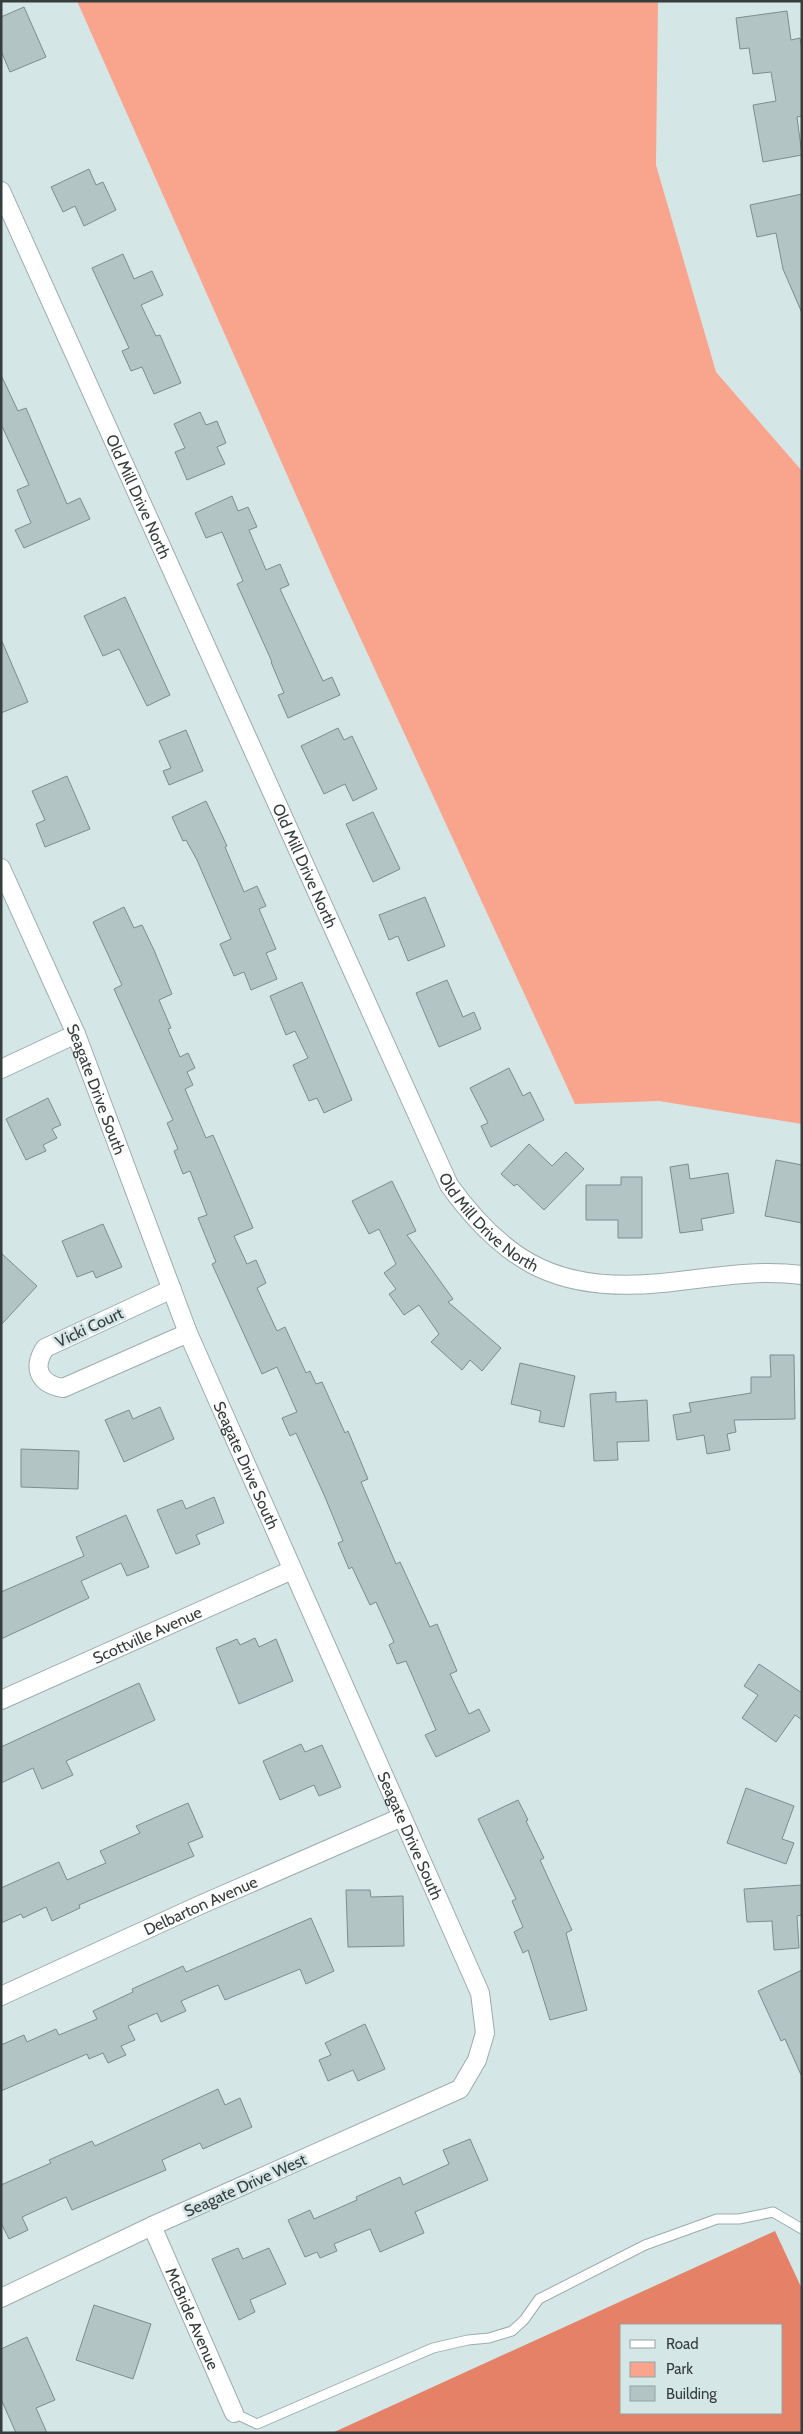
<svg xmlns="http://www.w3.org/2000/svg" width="803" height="2434" viewBox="0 0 803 2434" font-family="Cabin,sans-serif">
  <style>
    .green { fill: #f9a48d }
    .forest { fill: #e48167; fill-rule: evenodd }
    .building { fill: #b3c4c5; stroke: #7d8d8e }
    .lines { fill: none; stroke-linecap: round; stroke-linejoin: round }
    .lane-casing { stroke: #9cacad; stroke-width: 11 }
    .street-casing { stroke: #9cacad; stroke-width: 20 }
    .lane { stroke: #fff; stroke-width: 9 }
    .street { stroke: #fff; stroke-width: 18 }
    .labels { text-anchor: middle; stroke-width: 5; stroke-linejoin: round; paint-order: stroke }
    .street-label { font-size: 16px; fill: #363d3d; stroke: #d5e6e7 }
  </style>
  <rect width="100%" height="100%" fill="#d5e6e7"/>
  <path class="green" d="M 77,1 L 658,1 L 656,165 L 716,372 L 802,471 L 802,1124 L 659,1101 L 575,1104 L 335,583 Z"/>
  <path class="forest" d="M 775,2231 L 802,2289 L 802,2433 L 332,2433 ZM 622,2325 L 782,2325 L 782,2413 L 622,2413 Z"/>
  <path class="building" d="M 24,7 L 46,57 L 10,72 L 1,51 L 1,17 Z
    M 787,11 L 791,40 L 800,38 L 802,51 L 802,116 L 797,117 L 802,155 L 763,162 L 753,105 L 776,101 L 771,72 L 753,74 L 749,48 L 740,49 L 736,18 Z
    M 89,169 L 96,185 L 103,182 L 116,210 L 84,226 L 75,206 L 63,212 L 51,187 Z
    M 802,194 L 802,313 L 783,269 L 776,233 L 757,237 L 750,205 Z
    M 123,254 L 134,279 L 152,271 L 163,295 L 141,305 L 156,336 L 160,335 L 181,383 L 154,394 L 142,367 L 131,371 L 122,351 L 129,348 L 92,268 Z
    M 1,375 L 18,411 L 26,408 L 67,504 L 80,498 L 90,519 L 24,548 L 15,530 L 31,523 L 17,490 L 29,485 L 1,424 Z
    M 200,412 L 206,425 L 217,421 L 226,443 L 217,447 L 225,464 L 187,480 L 175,452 L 185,448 L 174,424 Z
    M 232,496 L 238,511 L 248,507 L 257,527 L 249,530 L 266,570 L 280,564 L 289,585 L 280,589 L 323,681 L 332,677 L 340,695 L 288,718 L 278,695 L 284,693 L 271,662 L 272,662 L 237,584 L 243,581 L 222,532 L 206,538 L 195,513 Z
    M 125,597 L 170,695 L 147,706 L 119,649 L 103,656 L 84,616 Z
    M 1,639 L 28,702 L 1,713 Z
    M 338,728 L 344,740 L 352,736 L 377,789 L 353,801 L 345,784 L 324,794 L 301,746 Z
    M 186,730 L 203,771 L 169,785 L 163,771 L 171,768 L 159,741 Z
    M 67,776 L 90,829 L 45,847 L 36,824 L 45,820 L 32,791 Z
    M 206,801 L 227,846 L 225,847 L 244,892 L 257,886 L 266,906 L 259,909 L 276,949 L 266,953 L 277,979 L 251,990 L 244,972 L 234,976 L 220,944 L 231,939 L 197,860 L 186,840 L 183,841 L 172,817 Z
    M 373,812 L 400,869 L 373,882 L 346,824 Z
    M 425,897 L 445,946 L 408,961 L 398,936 L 389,940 L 379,915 Z
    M 124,907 L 134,928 L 142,925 L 154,950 L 172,994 L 159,1000 L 171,1028 L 168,1029 L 180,1057 L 188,1053 L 195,1068 L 187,1072 L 193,1085 L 185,1089 L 206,1138 L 213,1135 L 253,1228 L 234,1236 L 247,1264 L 256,1260 L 266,1283 L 257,1288 L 277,1331 L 285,1327 L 306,1373 L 310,1371 L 316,1384 L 322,1382 L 345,1433 L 348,1431 L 368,1479 L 361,1482 L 396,1564 L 400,1562 L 430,1627 L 437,1624 L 457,1671 L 450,1674 L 469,1714 L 479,1709 L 490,1731 L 436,1757 L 425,1735 L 436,1730 L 406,1661 L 397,1664 L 389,1645 L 394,1642 L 376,1602 L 370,1605 L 352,1567 L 349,1569 L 338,1543 L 343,1541 L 325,1497 L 296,1433 L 290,1436 L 282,1418 L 297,1412 L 277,1367 L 262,1374 L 212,1264 L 216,1262 L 198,1218 L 207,1215 L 190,1171 L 183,1174 L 174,1151 L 178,1149 L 167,1123 L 173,1120 L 114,989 L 122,985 L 93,922 Z
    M 447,980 L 463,1017 L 474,1012 L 481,1029 L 439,1047 L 416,993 Z
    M 302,982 L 352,1100 L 324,1113 L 317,1098 L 309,1101 L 293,1065 L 308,1058 L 295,1031 L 286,1035 L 270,996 Z
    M 509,1068 L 523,1096 L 530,1092 L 544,1120 L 491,1147 L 481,1126 L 488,1123 L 470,1088 Z
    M 48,1098 L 61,1125 L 52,1129 L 57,1138 L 43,1145 L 46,1151 L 26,1160 L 6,1119 Z
    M 529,1144 L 552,1166 L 566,1152 L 584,1169 L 544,1210 L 517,1184 L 514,1186 L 501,1174 Z
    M 776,1160 L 802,1165 L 802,1223 L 765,1216 Z
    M 688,1164 L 690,1179 L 728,1173 L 734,1213 L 701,1219 L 703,1230 L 680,1233 L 670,1167 Z
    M 621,1177 L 642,1177 L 642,1238 L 618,1238 L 618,1220 L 586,1220 L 586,1185 L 621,1185 Z
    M 392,1181 L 416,1231 L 407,1235 L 453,1299 L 448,1302 L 501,1348 L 482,1371 L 470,1360 L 462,1370 L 431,1342 L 439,1334 L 419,1305 L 404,1315 L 389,1294 L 396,1289 L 384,1273 L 396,1264 L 379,1229 L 369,1234 L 352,1201 Z
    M 103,1224 L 122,1267 L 96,1278 L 93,1271 L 77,1277 L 62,1241 Z
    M 1,1253 L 37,1286 L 1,1325 Z
    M 770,1355 L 794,1355 L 795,1419 L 734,1420 L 736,1432 L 727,1434 L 730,1450 L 707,1454 L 704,1435 L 677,1440 L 673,1415 L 691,1412 L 689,1403 L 751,1393 L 751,1377 L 771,1377 Z
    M 520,1363 L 575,1376 L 564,1427 L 539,1422 L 541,1411 L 511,1404 Z
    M 616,1392 L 616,1402 L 647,1400 L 649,1441 L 617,1442 L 618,1460 L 594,1461 L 590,1394 Z
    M 160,1407 L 174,1439 L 124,1462 L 105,1420 L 129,1410 L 133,1419 Z
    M 21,1449 L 79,1451 L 78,1489 L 21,1487 Z
    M 214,1497 L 224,1523 L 196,1535 L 200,1544 L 176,1554 L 157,1510 L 182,1500 L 186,1509 Z
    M 126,1515 L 149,1567 L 127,1576 L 121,1563 L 81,1581 L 89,1598 L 1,1639 L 1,1592 L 84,1556 L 76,1537 Z
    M 255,1638 L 259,1647 L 276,1639 L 293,1681 L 239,1704 L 216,1648 L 237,1639 L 240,1645 Z
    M 759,1664 L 802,1693 L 802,1720 L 795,1715 L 776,1742 L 742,1718 L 758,1695 L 744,1686 Z
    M 139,1683 L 155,1720 L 66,1761 L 73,1775 L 42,1789 L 33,1768 L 1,1783 L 1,1747 Z
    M 301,1744 L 305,1752 L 322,1745 L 341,1787 L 319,1796 L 314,1785 L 280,1800 L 263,1761 Z
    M 746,1788 L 794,1806 L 782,1839 L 794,1843 L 786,1864 L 727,1843 Z
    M 518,1800 L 528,1820 L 526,1821 L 544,1858 L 540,1860 L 572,1930 L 566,1933 L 587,2010 L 550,2020 L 528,1950 L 523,1953 L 514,1932 L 523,1927 L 512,1901 L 516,1899 L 478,1819 Z
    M 188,1803 L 203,1837 L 188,1843 L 194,1856 L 79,1905 L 80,1908 L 52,1921 L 46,1907 L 23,1918 L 21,1914 L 1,1923 L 1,1888 L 59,1862 L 67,1880 L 106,1863 L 100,1851 L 140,1833 L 136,1826 Z
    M 802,1885 L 802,1915 L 797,1916 L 799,1948 L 774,1950 L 772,1921 L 747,1922 L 744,1889 Z
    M 346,1890 L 370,1890 L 371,1897 L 403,1896 L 404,1946 L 348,1947 Z
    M 311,1918 L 334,1971 L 306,1984 L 300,1969 L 225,2000 L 218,1985 L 181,2001 L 186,2011 L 161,2022 L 157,2013 L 128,2026 L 135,2040 L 121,2046 L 126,2055 L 108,2063 L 103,2053 L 89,2059 L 87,2054 L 1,2091 L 1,2045 L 24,2035 L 27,2042 L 56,2029 L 59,2035 L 97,2019 L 93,2011 L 133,1992 L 132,1989 L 183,1966 L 186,1972 Z
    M 802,1970 L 802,2077 L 785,2039 L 781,2041 L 758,1991 Z
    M 365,2024 L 385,2069 L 358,2081 L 353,2070 L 328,2081 L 319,2060 L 331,2055 L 325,2043 Z
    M 218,2089 L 225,2105 L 240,2098 L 252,2127 L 203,2149 L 200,2143 L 162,2160 L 166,2170 L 72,2210 L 66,2197 L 22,2217 L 28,2230 L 9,2239 L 1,2223 L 1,2185 L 51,2163 L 49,2160 L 92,2141 L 95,2146 Z
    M 470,2139 L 488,2180 L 415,2212 L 424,2233 L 380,2252 L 370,2229 L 334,2244 L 337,2251 L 320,2258 L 317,2252 L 305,2257 L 288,2220 L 310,2210 L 314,2219 L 357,2200 L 356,2197 L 400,2177 L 403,2185 L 449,2164 L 443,2150 Z
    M 238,2248 L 243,2259 L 269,2248 L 286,2284 L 250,2300 L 255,2312 L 239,2320 L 212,2259 Z
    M 94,2305 L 151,2324 L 133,2379 L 76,2360 Z
    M 27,2337 L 55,2400 L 36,2408 L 47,2433 L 16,2433 L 1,2399 L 1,2349 Z"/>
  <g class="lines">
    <defs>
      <path id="lane" d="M 234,2413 L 257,2424 L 433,2348 L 468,2340 L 489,2338 L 512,2331 L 524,2320 L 539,2299 L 645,2245 L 717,2219 L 739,2219 L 773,2212 L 802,2229"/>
      <g id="street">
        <path id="s1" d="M 1,191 L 449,1185 C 507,1266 563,1293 662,1283 C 710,1278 754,1269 802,1275"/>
        <path id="s2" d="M 1,868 L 76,1034 L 188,1333 L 480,1993 L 485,2033 L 477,2060 L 460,2089 L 152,2226 L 1,2298"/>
        <path d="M 1,1069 L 76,1034"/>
        <path d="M 172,1289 L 45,1348 C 32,1368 39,1384 63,1388 L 188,1333"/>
        <path id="s3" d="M 1,1700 L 292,1570"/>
        <path id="s4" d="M 1,1996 L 200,1905 L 402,1817"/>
        <path id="s5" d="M 152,2226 L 234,2413"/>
      </g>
    </defs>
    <use href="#lane" class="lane-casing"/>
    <use href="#street" class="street-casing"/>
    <use href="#lane" class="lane"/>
    <use href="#street" class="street"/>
  </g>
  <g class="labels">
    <g class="street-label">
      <text dy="6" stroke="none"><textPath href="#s1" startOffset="335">Old Mill Drive North</textPath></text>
      <text dy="6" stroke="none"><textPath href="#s1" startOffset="740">Old Mill Drive North</textPath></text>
      <text dy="6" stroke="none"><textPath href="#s2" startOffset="241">Seagate Drive South</textPath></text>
      <text dy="6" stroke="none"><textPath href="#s1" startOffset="1145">Old Mill Drive North</textPath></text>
      <text transform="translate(89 1327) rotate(-25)" y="6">Vicki Court</text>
      <text dy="6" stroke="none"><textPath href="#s2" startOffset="646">Seagate Drive South</textPath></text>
      <text dy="6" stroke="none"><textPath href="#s3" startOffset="160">Scottville Avenue</textPath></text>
      <text dy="6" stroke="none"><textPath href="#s2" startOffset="1051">Seagate Drive South</textPath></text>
      <text dy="6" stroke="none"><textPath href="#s4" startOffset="219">Delbarton Avenue</textPath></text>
      <text transform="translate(245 2185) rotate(-24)" y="6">Seagate Drive West</text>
      <text dy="6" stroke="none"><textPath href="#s5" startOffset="101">McBride Avenue</textPath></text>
    </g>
  </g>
  <rect width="803" height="2434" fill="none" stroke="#363d3d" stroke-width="5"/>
  <rect x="620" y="2324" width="162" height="90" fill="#d5e6e7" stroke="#95a2a3"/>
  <rect x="630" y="2340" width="25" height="8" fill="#ffffff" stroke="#95a2a3"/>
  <text x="666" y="2349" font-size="15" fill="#363d3d">Road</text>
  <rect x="630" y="2362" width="25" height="15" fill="#f9a48d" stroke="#95a2a3"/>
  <text x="666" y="2374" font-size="15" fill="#363d3d">Park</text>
  <rect x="630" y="2386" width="25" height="15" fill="#b3c4c5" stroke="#95a2a3"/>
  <text x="666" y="2399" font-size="15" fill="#363d3d">Building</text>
</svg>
